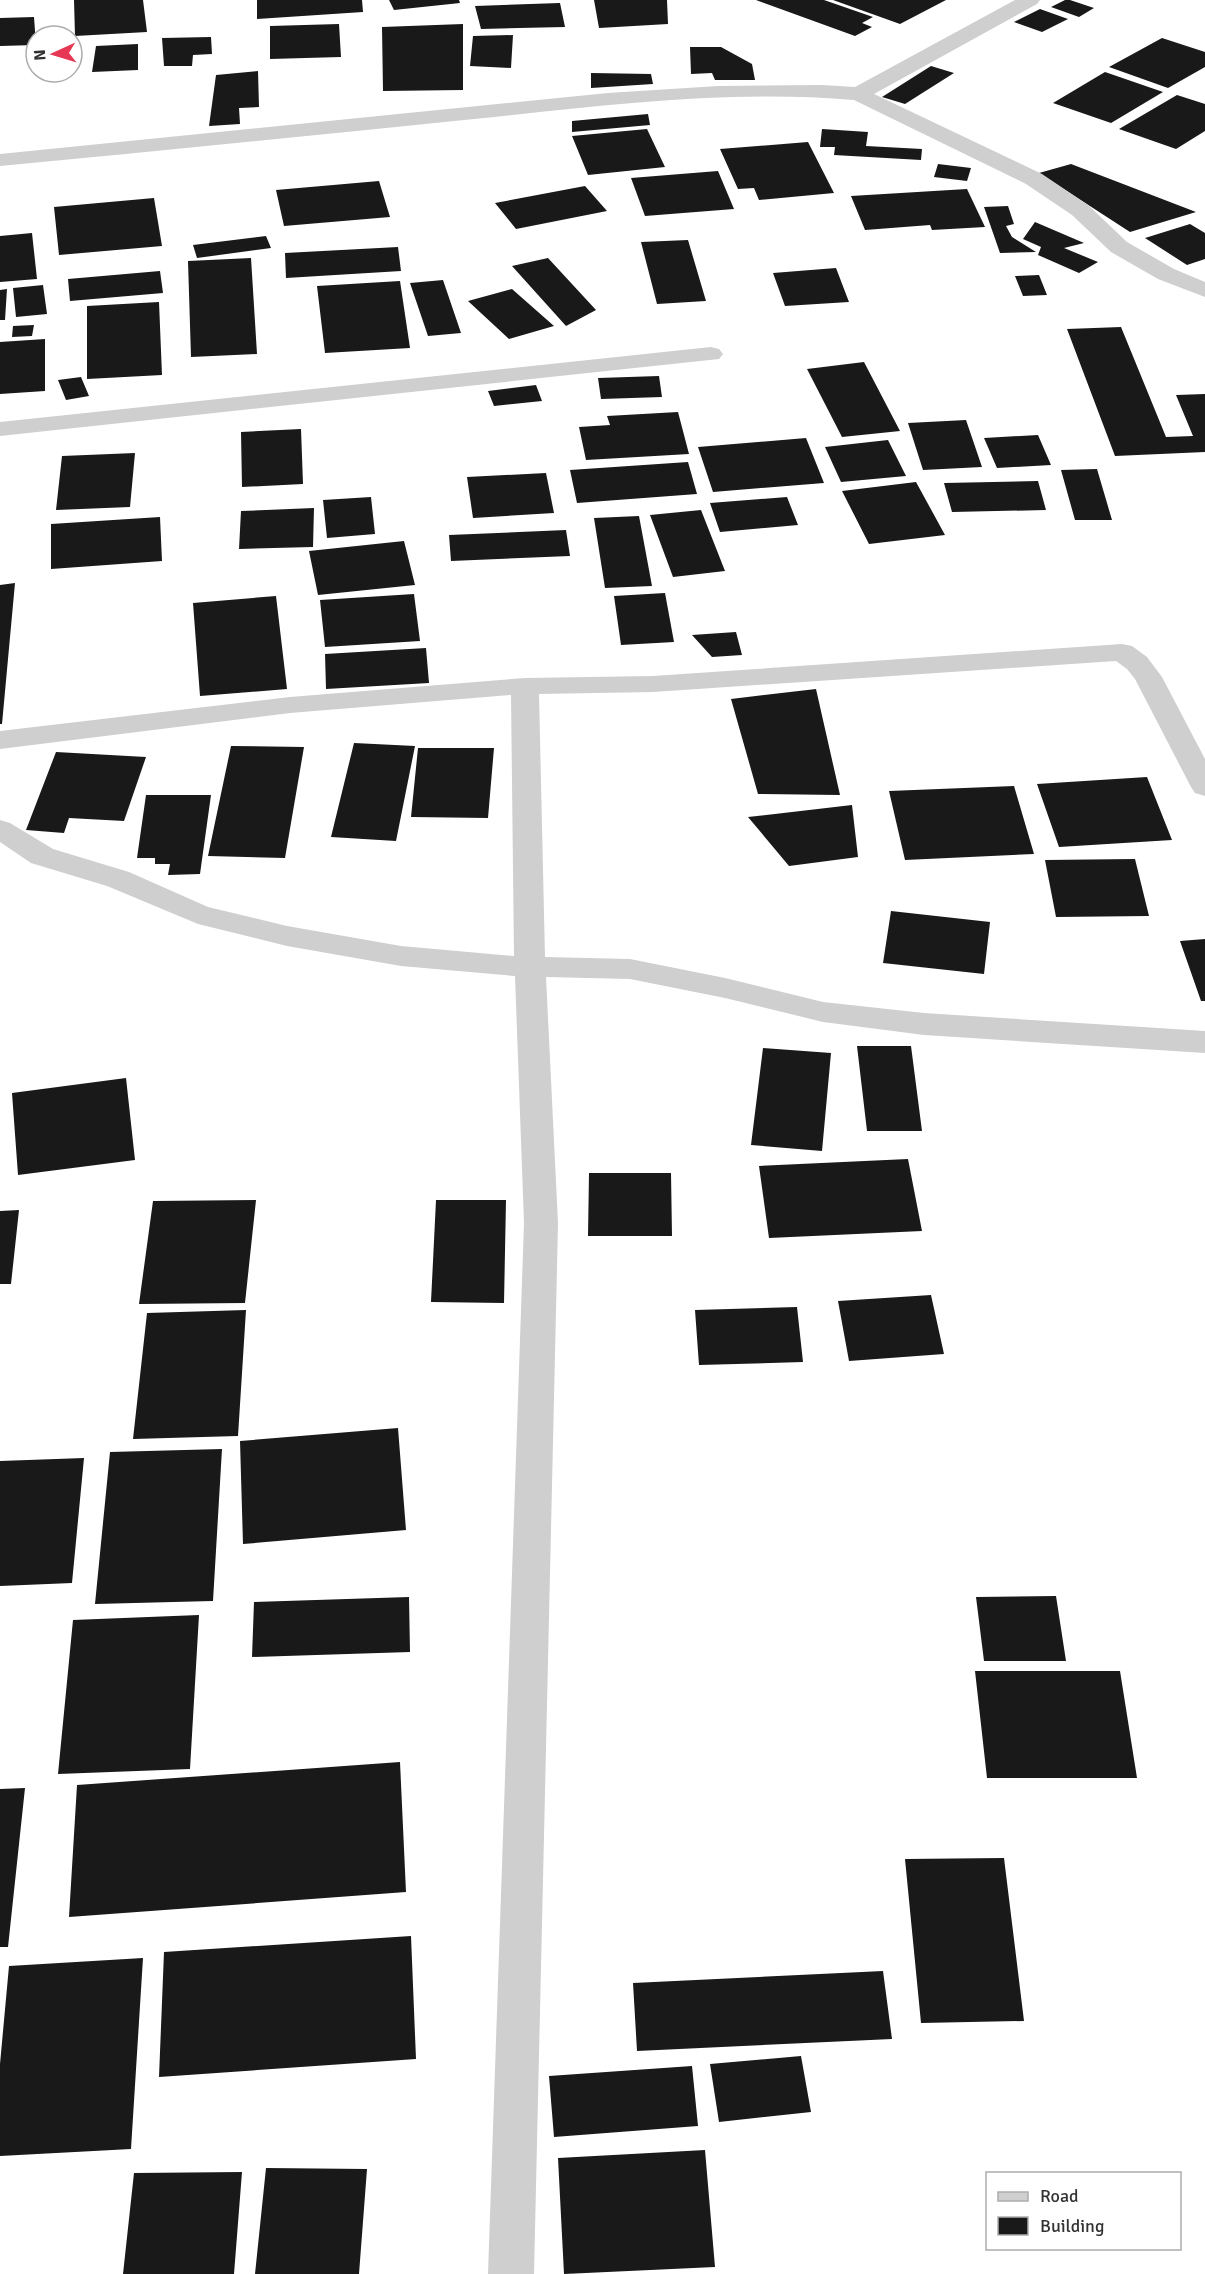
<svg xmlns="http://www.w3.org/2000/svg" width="1205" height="2274" viewBox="0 0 1205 2274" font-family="Signika,sans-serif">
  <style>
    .building { fill: #191919 }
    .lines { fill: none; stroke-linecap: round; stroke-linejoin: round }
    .street { fill: #cfcfcf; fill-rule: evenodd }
  </style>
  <rect width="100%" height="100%" fill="#fff"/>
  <path class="building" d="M 74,0 L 143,0 L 147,32 L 75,36 Z
    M 257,0 L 362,0 L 363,12 L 257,19 Z
    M 389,0 L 459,0 L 460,3 L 394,10 Z
    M 594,0 L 667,0 L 668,24 L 599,28 Z
    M 756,0 L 824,0 L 873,17 L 862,23 L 872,27 L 855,36 Z
    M 833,0 L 946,0 L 900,24 Z
    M 1065,0 L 1070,0 L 1094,8 L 1079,17 L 1051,7 Z
    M 560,3 L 565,27 L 481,29 L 475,6 Z
    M 1040,9 L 1068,19 L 1042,32 L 1014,22 Z
    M 34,17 L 36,45 L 0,46 L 0,18 Z
    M 339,24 L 341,57 L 270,59 L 270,26 Z
    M 463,24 L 463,90 L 383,91 L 382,27 Z
    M 513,35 L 511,68 L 470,66 L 473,36 Z
    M 211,37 L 212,54 L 193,55 L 192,66 L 164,66 L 162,38 Z
    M 1162,38 L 1205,52 L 1205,67 L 1168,88 L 1109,67 Z
    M 138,44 L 138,70 L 92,72 L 96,46 Z
    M 690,47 L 721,47 L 752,64 L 755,80 L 715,80 L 712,73 L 691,74 Z
    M 931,66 L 954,73 L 905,104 L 882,97 Z
    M 258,71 L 259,107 L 239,108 L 240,124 L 209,126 L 216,75 Z
    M 1105,72 L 1163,92 L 1111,123 L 1053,103 Z
    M 591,73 L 651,74 L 653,84 L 591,88 Z
    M 1177,95 L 1205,104 L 1205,131 L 1176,149 L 1119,129 Z
    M 648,114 L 650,125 L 572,132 L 572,121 Z
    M 647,129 L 665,167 L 588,175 L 572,136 Z
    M 822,129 L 868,132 L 866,146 L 922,149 L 921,160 L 834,155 L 835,147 L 820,147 Z
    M 808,142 L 834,193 L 759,200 L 754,188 L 738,189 L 720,149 Z
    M 938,164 L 971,168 L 967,181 L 934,177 Z
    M 1071,164 L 1196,212 L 1130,232 L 1039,173 Z
    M 718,171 L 734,209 L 645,216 L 631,178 Z
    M 379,181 L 390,217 L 284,226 L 276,190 Z
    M 585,186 L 607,211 L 516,229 L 495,203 Z
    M 967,189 L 985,227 L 932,230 L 930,225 L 865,230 L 851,196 Z
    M 154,198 L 162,246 L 59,255 L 54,207 Z
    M 1008,206 L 1014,224 L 1006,226 L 1012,237 L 1036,252 L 1000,253 L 984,207 Z
    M 1035,222 L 1084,243 L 1064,248 L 1098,262 L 1079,273 L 1038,255 L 1041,247 L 1023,239 Z
    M 1190,224 L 1205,233 L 1205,259 L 1187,265 L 1145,238 Z
    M 32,233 L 37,279 L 0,282 L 0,236 Z
    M 266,236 L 271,248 L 197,258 L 193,245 Z
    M 688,240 L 706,301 L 657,304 L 641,242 Z
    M 398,247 L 401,271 L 286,278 L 285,253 Z
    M 251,258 L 257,354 L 191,357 L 188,261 Z
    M 548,258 L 596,310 L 566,326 L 512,266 Z
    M 836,268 L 849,302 L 785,306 L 773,273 Z
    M 160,271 L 163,293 L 70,301 L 68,279 Z
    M 1039,275 L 1047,295 L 1023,296 L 1015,276 Z
    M 443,280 L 461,333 L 428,336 L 410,283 Z
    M 400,281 L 410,348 L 325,353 L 317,286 Z
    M 43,285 L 47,314 L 16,317 L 13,288 Z
    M 7,289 L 5,320 L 0,320 L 0,290 Z
    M 512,289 L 554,326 L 509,339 L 468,301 Z
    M 159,302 L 162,375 L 87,379 L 87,306 Z
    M 34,325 L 32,336 L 12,337 L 13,326 Z
    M 1121,327 L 1166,437 L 1193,436 L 1176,395 L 1205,394 L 1205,452 L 1115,456 L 1067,329 Z
    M 45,339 L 45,391 L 0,394 L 0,342 Z
    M 864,362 L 900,431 L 842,437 L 807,369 Z
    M 659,376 L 662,397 L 601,399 L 598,378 Z
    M 81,377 L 89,396 L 66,400 L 58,380 Z
    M 536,385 L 542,401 L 494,406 L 488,391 Z
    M 678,412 L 689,454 L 586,460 L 579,427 L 610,425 L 607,416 Z
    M 966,420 L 982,467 L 923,470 L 908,423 Z
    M 301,429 L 303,484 L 242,487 L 241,432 Z
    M 1038,435 L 1051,465 L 997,468 L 984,438 Z
    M 806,438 L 824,483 L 713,492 L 698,447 Z
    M 888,440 L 906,476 L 841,482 L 825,447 Z
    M 135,453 L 130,507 L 56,510 L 62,456 Z
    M 688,462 L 697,494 L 577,503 L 570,470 Z
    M 1097,469 L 1112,520 L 1075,520 L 1061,470 Z
    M 546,473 L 554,513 L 473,518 L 467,477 Z
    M 1038,481 L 1046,510 L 952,512 L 944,483 Z
    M 916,482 L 945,535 L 869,544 L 842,491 Z
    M 371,497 L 375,534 L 327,538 L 323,500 Z
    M 787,497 L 798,525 L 720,532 L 710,503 Z
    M 314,508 L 313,547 L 239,549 L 241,511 Z
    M 701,510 L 725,571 L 673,577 L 650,515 Z
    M 639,516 L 652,586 L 605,588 L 594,518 Z
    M 160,517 L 162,561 L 51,569 L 51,524 Z
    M 566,530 L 570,556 L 451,561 L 449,535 Z
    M 404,541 L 415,585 L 318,595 L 309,551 Z
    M 15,583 L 2,724 L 0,724 L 0,585 Z
    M 665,593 L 674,642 L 621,645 L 614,596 Z
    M 414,594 L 420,641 L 325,647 L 320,600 Z
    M 276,596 L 287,689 L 200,696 L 193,603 Z
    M 736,632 L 742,655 L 712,657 L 692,635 Z
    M 426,648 L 429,683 L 326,689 L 325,654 Z
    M 816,689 L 840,795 L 758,794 L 731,699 Z
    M 354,743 L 415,746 L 396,841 L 331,837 Z
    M 231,746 L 304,747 L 285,858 L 208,856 Z
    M 418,748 L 494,748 L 488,818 L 411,817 Z
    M 56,752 L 146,757 L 124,821 L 69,818 L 64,833 L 26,830 Z
    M 1147,777 L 1172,840 L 1059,847 L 1037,784 Z
    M 1014,786 L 1034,854 L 905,860 L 889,791 Z
    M 146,795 L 211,795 L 200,874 L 168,875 L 170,864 L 155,864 L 155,858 L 137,858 Z
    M 852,805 L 858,857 L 789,866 L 748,817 Z
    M 1135,859 L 1149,916 L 1056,917 L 1045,860 Z
    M 891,911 L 990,922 L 984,974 L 883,963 Z
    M 1205,939 L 1205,1001 L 1201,1001 L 1180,941 Z
    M 857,1046 L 911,1046 L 922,1131 L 867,1131 Z
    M 763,1048 L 831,1053 L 822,1151 L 751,1145 Z
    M 126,1078 L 135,1160 L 18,1175 L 12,1093 Z
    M 908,1159 L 922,1231 L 769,1238 L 759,1166 Z
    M 589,1173 L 671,1173 L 672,1236 L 588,1236 Z
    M 256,1200 L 245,1303 L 139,1304 L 153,1201 Z
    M 436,1200 L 506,1200 L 504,1303 L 431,1302 Z
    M 19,1210 L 11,1284 L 0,1284 L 0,1211 Z
    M 931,1295 L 944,1354 L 849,1361 L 838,1301 Z
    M 797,1307 L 803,1362 L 699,1365 L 695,1310 Z
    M 246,1310 L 238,1436 L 133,1439 L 147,1313 Z
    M 398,1428 L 406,1530 L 243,1544 L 240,1441 Z
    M 222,1449 L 213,1601 L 95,1604 L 110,1452 Z
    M 84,1458 L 72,1583 L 0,1586 L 0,1461 Z
    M 1056,1596 L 1066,1661 L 984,1661 L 976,1597 Z
    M 409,1597 L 410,1652 L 252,1657 L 254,1602 Z
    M 199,1615 L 190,1769 L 58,1774 L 73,1620 Z
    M 975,1671 L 1120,1671 L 1137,1778 L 987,1778 Z
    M 400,1762 L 406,1892 L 69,1917 L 77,1785 Z
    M 25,1788 L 8,1947 L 0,1947 L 0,1789 Z
    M 1004,1858 L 1024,2021 L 921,2023 L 905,1859 Z
    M 411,1936 L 416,2059 L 159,2077 L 164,1952 Z
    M 143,1958 L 131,2149 L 0,2156 L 0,2064 L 9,1966 Z
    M 883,1971 L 892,2039 L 637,2051 L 633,1983 Z
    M 801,2056 L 811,2112 L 719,2122 L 710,2064 Z
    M 692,2066 L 698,2126 L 554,2137 L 549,2076 Z
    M 705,2150 L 715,2267 L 564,2274 L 558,2158 Z
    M 266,2168 L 367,2169 L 359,2274 L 255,2274 Z
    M 242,2172 L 234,2274 L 123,2274 L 134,2173 Z"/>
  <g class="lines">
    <path class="street" d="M 1015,0 L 1040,0 L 1037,4 L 874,94 L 1042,174 L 1088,205 L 1127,242 L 1174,269 L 1205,282 L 1205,297 L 1158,279 L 1111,252 L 1072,215 L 1026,184 L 854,100 C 728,89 599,106 474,119 C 316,135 158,151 0,166 L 0,154 L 608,93 L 718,86 L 822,85 L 855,87 Z
      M 711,347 L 719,349 L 723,354 L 719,359 L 0,436 L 0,422 Z
      M 1122,644 L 1132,646 L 1147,657 L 1162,677 L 1205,759 L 1205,796 L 1195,793 L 1191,787 L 1135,679 L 1127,669 L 1116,661 L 653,692 L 539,694 L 545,957 L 630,959 L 725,978 L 823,1002 L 924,1013 L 1205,1031 L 1205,1053 L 924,1035 L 823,1022 L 725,998 L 630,979 L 546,977 L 558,1223 L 534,2274 L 488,2274 L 524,1223 L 515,976 L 401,966 L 287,946 L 198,924 L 107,886 L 31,863 L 0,842 L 0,820 L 10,823 L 53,849 L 129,872 L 208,907 L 287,926 L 401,946 L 514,956 L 511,695 L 290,713 L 0,749 L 0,731 L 290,697 L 525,678 L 653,676 Z"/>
  </g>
  <rect x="986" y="2172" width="195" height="78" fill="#ffffff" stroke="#adadad" stroke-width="1.5"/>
  <rect x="998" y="2192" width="30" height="9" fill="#cfcfcf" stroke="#adadad" stroke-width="1.5"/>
  <text x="1040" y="2202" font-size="18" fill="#323232">Road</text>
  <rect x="998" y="2217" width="30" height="18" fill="#191919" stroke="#adadad" stroke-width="1.5"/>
  <text x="1040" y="2232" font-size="18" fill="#323232">Building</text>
  <g transform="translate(54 54) rotate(266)"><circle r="28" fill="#ffffff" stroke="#adadad" stroke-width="1.5"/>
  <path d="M0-4.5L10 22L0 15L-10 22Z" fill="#e63854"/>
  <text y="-9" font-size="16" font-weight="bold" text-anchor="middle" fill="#323232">N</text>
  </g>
</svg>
